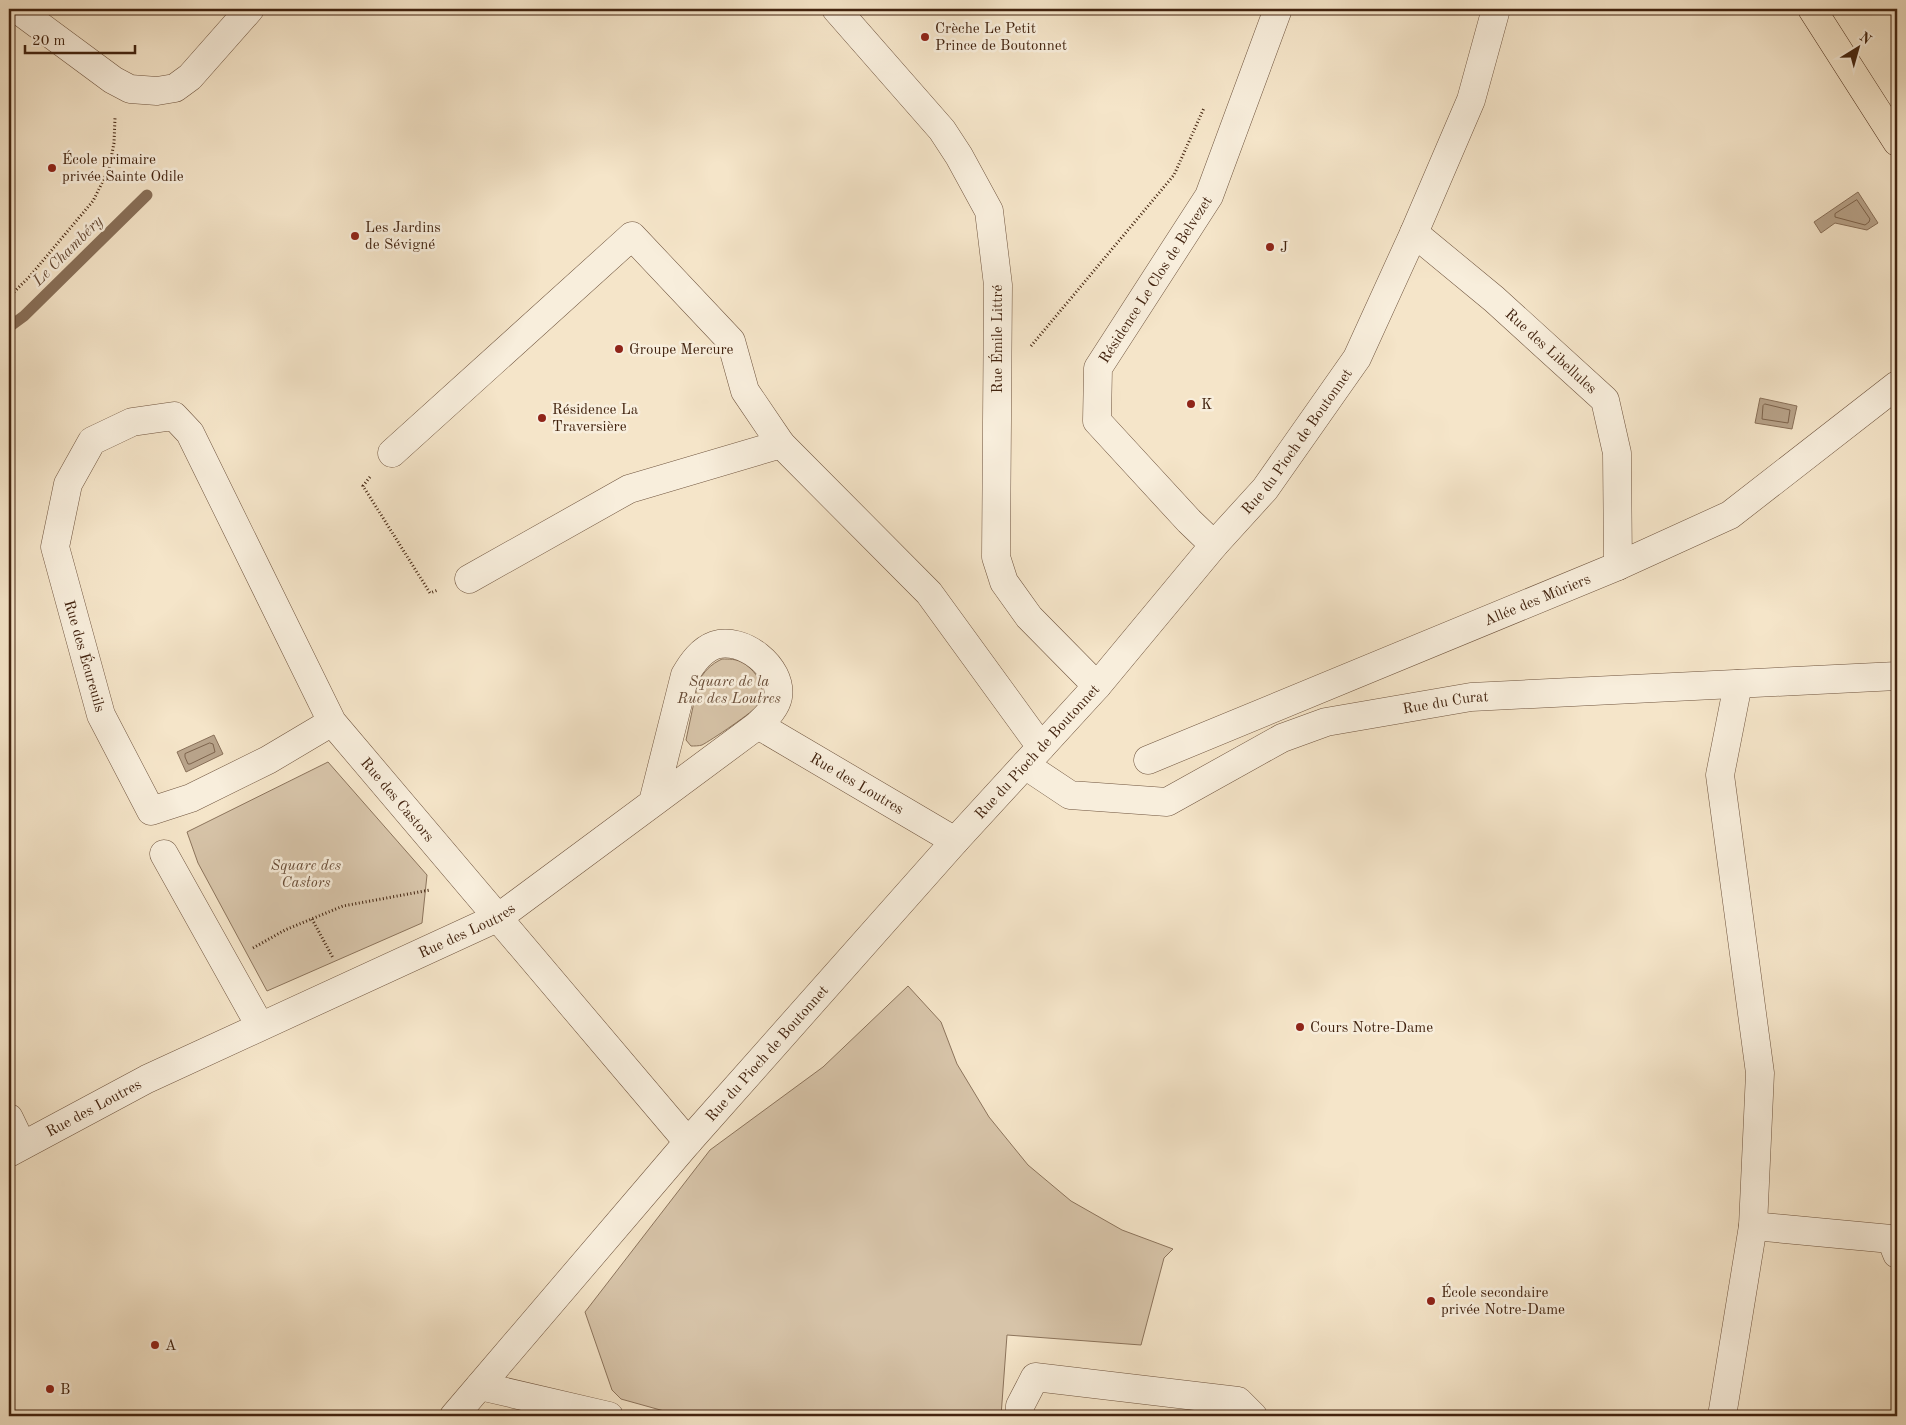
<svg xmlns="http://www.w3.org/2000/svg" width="1906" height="1425" viewBox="0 0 1906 1425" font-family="'Old Standard TT',serif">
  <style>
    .green { fill: #d7c4a9; stroke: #8c745c }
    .water { fill: #b8a38a; stroke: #897059 }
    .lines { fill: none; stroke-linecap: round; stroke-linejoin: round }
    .shore { stroke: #7d634c; stroke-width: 1 }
    .stream { stroke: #897059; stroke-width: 11 }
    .minor-casing { stroke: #6f543e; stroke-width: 29 }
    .major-casing { stroke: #42230f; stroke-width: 29 }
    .path { stroke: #42230f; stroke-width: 3; stroke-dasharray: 1 2.5; stroke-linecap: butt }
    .minor { stroke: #f8eedc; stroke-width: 28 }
    .major { stroke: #f5e5c9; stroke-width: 28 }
    .poi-dot { fill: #8f2418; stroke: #f8eedc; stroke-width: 2 }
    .labels { text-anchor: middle; stroke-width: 5; stroke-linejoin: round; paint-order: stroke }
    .poi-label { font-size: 15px; fill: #42230f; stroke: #f8eedc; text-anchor: start }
    .street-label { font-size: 15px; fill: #42230f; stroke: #f8eedc }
    .park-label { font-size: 15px; font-style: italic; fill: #674b36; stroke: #f8eedc }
    .water-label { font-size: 16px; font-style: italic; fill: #654934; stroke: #f8eedc }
  </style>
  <rect width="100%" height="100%" fill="#f5e5c9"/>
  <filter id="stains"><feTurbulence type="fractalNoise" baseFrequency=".004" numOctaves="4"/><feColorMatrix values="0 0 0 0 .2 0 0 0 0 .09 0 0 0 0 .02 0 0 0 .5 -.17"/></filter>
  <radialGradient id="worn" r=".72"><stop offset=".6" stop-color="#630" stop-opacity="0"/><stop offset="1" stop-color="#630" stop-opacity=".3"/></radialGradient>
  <path class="green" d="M 722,659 C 729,659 736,659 741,662 C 755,668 769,690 759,704 C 755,711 710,741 702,745 C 699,746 694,746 691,746 L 686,740 L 698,683 C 703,672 711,664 722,659 Z
    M 328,762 L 427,875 L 422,923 L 267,991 L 198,863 L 187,832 Z
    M 908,986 L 941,1022 L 957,1064 L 989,1117 L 1028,1165 L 1071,1201 L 1122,1230 L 1173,1249 L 1164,1258 L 1141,1345 L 1007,1335 L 1001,1416 L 682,1416 L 621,1399 L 612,1390 L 585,1312 L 710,1150 L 823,1067 Z"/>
  <path class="water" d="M 1858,192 L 1878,223 L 1867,230 L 1835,223 L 1821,233 L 1814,222 Z
    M 1760,398 L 1797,406 L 1792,429 L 1755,423 Z
    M 214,735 L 223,754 L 186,772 L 177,752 Z"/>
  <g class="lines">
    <path class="shore" d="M 1857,200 L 1870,219 L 1869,222 L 1865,225 L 1835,217 L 1835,214 Z
      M 1765,404 L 1790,410 L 1788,423 L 1762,419 L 1763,406 Z
      M 210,743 L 213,744 L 215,752 L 190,764 L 188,764 L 185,757 L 185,754 Z"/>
    <path class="stream" d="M 9,327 L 24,316 L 147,195"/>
    <defs>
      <g id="minor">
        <path d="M 17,9 L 113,80 L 130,89 L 157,91 L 175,88 L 190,77 L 250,9"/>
        <path d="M 836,9 L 942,130 L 959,156 L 989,211 L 998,285 L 996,557 L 1004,582 L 1029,617 L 1097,686"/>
        <path id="s1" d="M 1414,233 L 1494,299 L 1605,400 L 1617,453 L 1618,566"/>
        <path d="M 392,453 L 632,236 L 731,341 L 745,391 L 781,444"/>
        <path id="s2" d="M 1214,545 L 1189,521 L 1097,421 L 1098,368 L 1209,196 L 1278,9"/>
        <path d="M 469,579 L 629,489 L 781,444 L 929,593 L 1041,747"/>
        <path id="s3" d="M 332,722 L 268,760 L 191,798 L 151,811 L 101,715 L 55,547 L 68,484 L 92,441 L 132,422 L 174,416 L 190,433 L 332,722 L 688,1142"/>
        <path id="s4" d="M 758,725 L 955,841"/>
        <path id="s5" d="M 1148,760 L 1618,566 L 1730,515 L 1897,385"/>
        <path id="s6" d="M 1025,765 L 1070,795 L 1167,802 L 1282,738 L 1326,722 L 1471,697 L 1897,676"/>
        <path d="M 164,854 L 260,1026"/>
        <path d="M 9,1118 L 22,1145"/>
        <path id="s7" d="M 9,1153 L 147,1079 L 499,917 L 758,725 C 766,717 776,708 778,697 C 783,667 742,636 715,645 C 701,650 692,663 685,675 L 653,802"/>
        <path d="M 1753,1226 L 1891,1239 L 1897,1254"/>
        <path d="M 480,1386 L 609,1416"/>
        <path id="s8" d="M 454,1416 L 688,1142 L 955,841 L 1097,686 L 1214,545 L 1265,489 L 1357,358 L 1414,233 L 1471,100 L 1496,9"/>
        <path d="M 1019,1416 L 1020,1406 L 1035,1377 L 1238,1401 L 1253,1416"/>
        <path d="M 1722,1416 L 1753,1226 L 1760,1073 L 1720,775 L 1738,684"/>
      </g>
      <path id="major" d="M 1812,9 L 1897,142"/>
    </defs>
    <use href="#minor" class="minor-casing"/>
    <use href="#major" class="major-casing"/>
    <path class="path" d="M 9,297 L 30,276 L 93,201 L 109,169 L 114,143 L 115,118
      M 1031,346 L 1174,175 L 1204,108
      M 370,477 L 363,486 L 430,593 L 438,590
      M 312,919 L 333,958
      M 253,948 L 285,930 L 343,906 L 430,890"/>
    <use href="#minor" class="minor"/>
    <use href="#major" class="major"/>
  </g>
  <g class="poi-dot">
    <circle cx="925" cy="37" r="5"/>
    <circle cx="52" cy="168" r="5"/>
    <circle cx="355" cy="236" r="5"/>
    <circle cx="1270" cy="247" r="5"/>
    <circle cx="619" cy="349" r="5"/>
    <circle cx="1191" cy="404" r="5"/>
    <circle cx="542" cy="418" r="5"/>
    <circle cx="1300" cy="1027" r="5"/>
    <circle cx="1431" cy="1301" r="5"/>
    <circle cx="155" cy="1345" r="5"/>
    <circle cx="50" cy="1389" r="5"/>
  </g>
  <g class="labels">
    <g class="poi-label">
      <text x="935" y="33">Crèche Le Petit<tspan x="935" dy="17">Prince de Boutonnet</tspan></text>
      <text x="62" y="164">École primaire<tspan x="62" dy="17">privée Sainte Odile</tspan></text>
      <text x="365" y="232">Les Jardins<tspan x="365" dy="17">de Sévigné</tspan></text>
      <text x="1280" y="252">J</text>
      <text x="629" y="354">Groupe Mercure</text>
      <text x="1201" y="409">K</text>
      <text x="552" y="414">Résidence La<tspan x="552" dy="17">Traversière</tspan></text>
      <text x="1310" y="1032">Cours Notre-Dame</text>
      <text x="1441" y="1297">École secondaire<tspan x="1441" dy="17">privée Notre-Dame</tspan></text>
      <text x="165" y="1350">A</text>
      <text x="60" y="1394">B</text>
    </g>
    <g class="street-label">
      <text dy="5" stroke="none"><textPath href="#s2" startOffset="329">Résidence Le Clos de Belvezet</textPath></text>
      <text transform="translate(997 339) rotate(-90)" y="5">Rue Émile Littré</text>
      <text dy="5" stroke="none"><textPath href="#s1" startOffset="181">Rue des Libellules</textPath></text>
      <text dy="5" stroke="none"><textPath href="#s8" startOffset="1289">Rue du Pioch de Boutonnet</textPath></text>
      <text dy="5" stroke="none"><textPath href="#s5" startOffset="421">Allée des Mûriers</textPath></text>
      <text transform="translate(85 656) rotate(74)" y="5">Rue des Écureuils</text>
      <text dy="5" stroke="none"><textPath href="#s6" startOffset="451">Rue du Curat</textPath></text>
      <text dy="5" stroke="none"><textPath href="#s8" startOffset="884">Rue du Pioch de Boutonnet</textPath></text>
      <text dy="5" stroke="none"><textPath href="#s4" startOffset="115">Rue des Loutres</textPath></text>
      <text dy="5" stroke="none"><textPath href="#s3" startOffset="1132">Rue des Castors</textPath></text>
      <text dy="5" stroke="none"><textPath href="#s7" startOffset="509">Rue des Loutres</textPath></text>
      <text dy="5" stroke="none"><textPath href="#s8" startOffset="479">Rue du Pioch de Boutonnet</textPath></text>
      <text dy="5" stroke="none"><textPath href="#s7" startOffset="96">Rue des Loutres</textPath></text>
    </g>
    <g class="park-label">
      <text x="729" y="686">Square de la<tspan x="729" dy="17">Rue des Loutres</tspan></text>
      <text x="306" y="870">Square des<tspan x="306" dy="17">Castors</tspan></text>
    </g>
    <g class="water-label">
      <text transform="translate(67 250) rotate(-45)" y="6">Le Chambéry</text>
    </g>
  </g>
  <rect width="1906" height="1425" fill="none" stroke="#f5e5c9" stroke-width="30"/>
  <rect x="10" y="10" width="1886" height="1405" fill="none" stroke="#42230f" stroke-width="2.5"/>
  <rect x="15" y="15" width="1876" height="1395" fill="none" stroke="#42230f"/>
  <g transform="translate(1858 48) rotate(37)" stroke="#f8eedc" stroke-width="4" paint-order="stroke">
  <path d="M0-4L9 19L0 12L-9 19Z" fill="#42230f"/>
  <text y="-8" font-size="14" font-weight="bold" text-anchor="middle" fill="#42230f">N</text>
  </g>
  <path d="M25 45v8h110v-8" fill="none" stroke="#42230f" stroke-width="2.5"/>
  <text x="32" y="45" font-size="15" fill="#42230f" stroke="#f8eedc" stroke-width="4" paint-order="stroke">20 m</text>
  <rect width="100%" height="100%" filter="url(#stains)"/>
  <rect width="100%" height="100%" fill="url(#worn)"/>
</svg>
